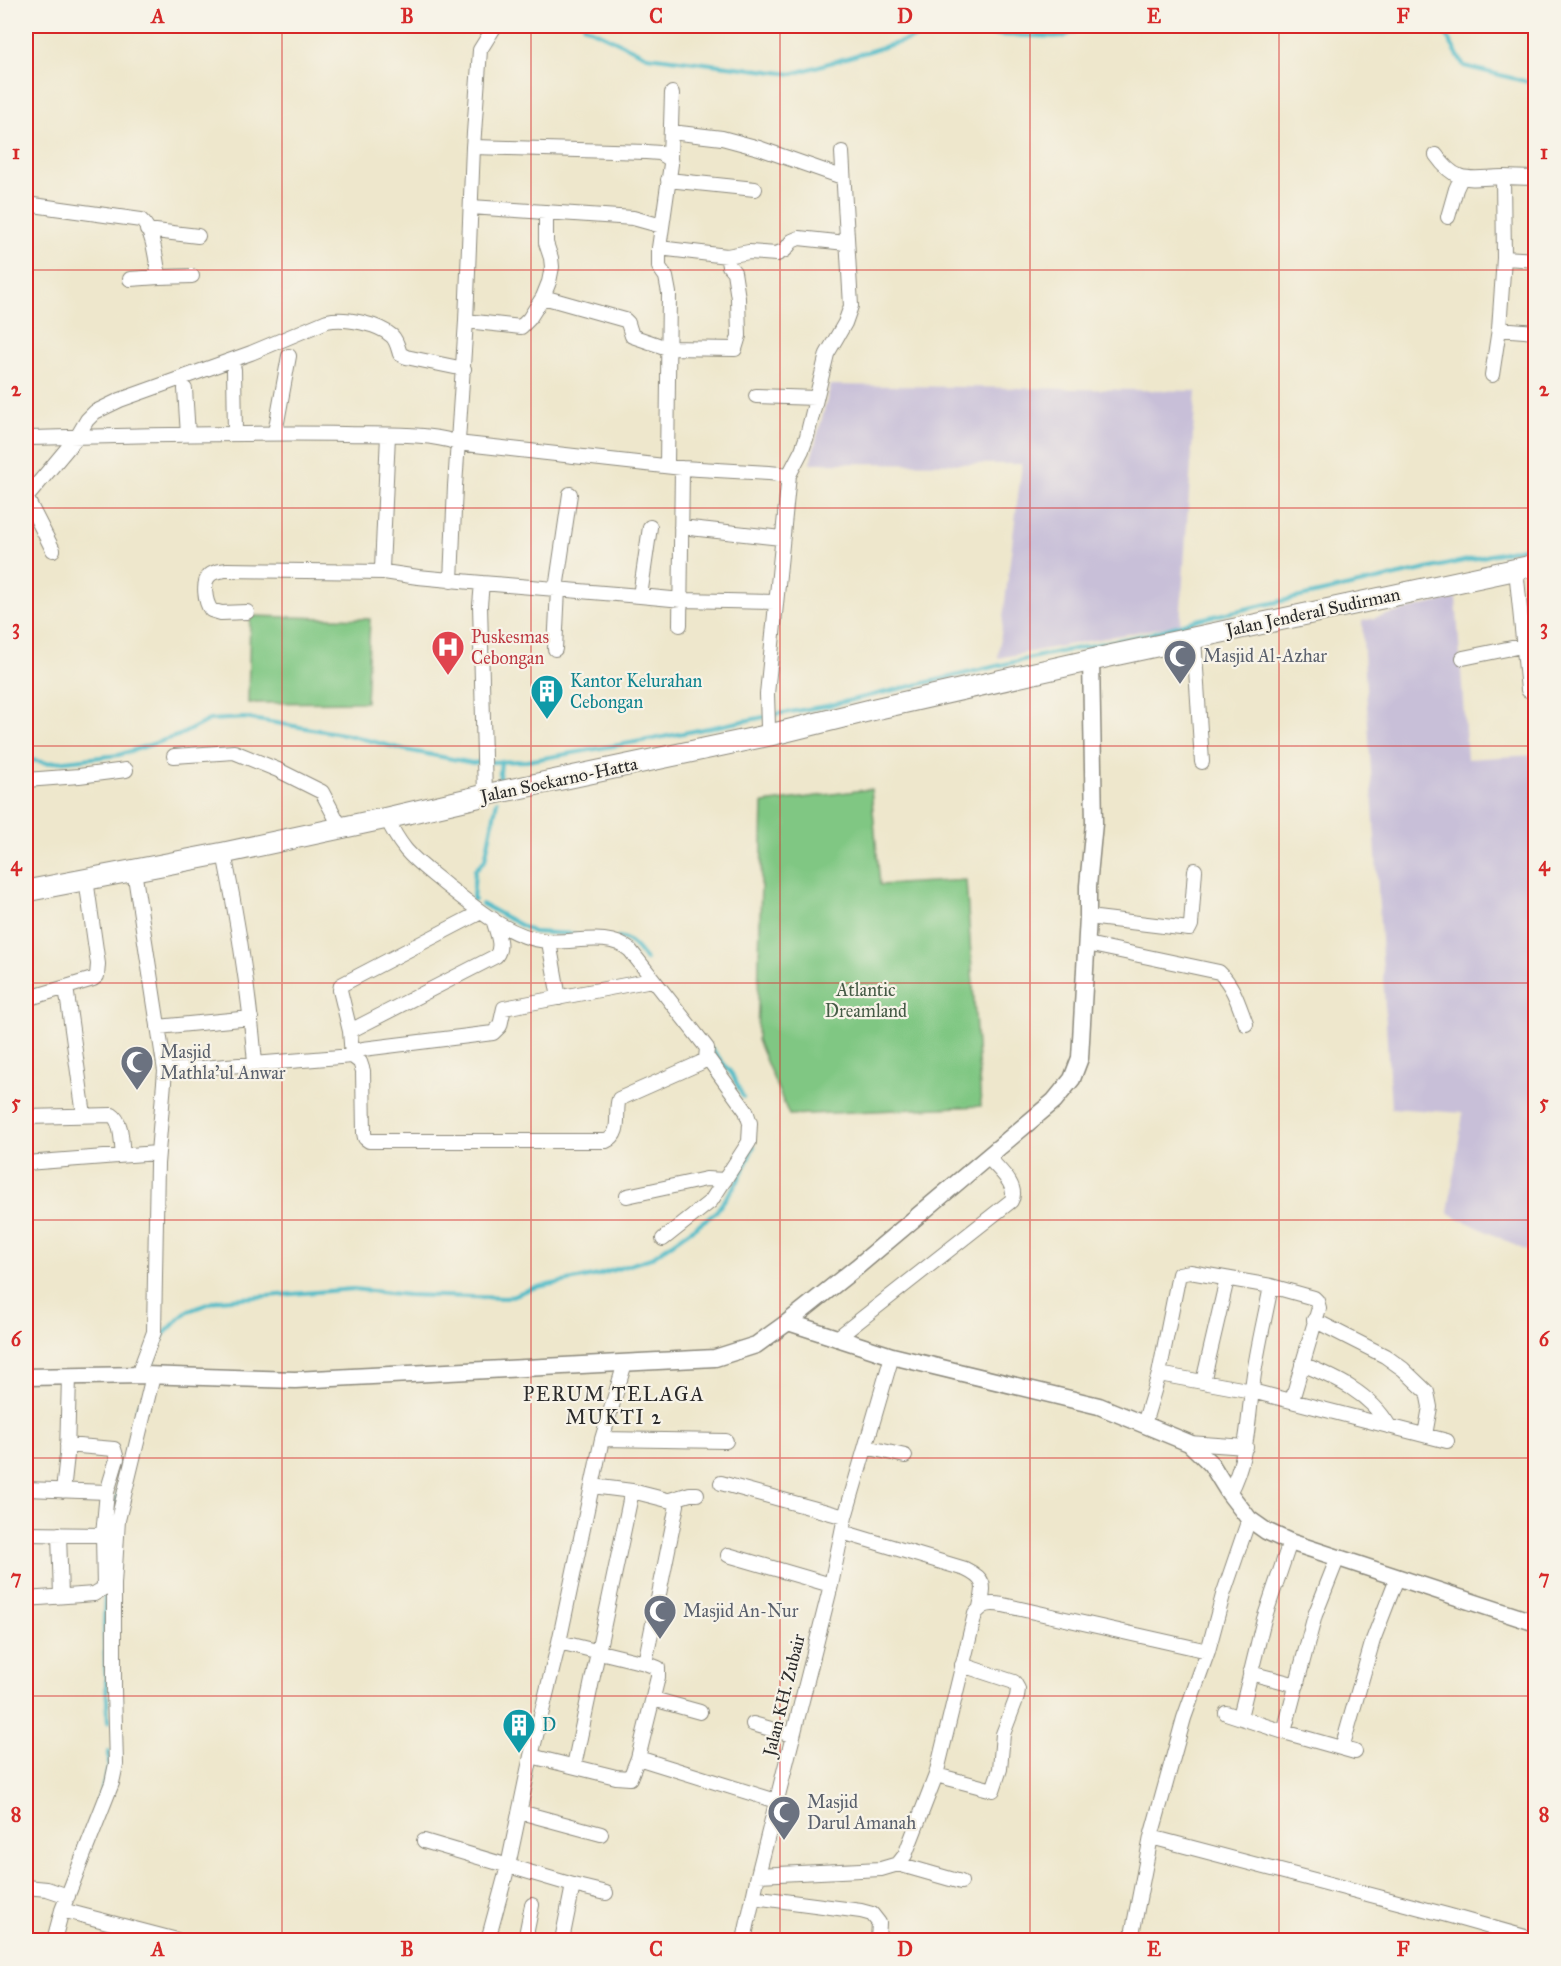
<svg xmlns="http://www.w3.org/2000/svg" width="1561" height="1966" viewBox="0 0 1561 1966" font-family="'IM FELL Great Primer',serif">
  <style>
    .industrial { fill: #c8bfd8 }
    .green { fill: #80c783; stroke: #567957; stroke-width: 1.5 }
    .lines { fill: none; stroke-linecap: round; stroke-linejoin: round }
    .stream { stroke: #4ebbc8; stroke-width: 4 }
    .minor-casing { stroke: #8c897c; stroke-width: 16 }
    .tertiary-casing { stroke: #8c897c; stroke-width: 19 }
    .primary-casing { stroke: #8c897c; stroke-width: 23 }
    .minor { stroke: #fff; stroke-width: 14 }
    .tertiary { stroke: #fff; stroke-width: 16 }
    .primary { stroke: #fff; stroke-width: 21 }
    .grid { fill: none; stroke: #d62828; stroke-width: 1.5; stroke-opacity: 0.55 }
    .labels { text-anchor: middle; stroke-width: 4.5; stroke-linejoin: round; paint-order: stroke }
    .street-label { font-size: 18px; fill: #2b2b2b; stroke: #f7f3e8 }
    .health-label { font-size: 18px; fill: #be3a42; stroke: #f7f3e8; text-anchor: start }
    .worship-label { font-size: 18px; fill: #5b616d; stroke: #f7f3e8; text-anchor: start }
    .culture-label { font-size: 18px; fill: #0d838f; stroke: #f7f3e8; text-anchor: start }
    .park-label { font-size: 18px; fill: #445a45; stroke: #f7f3e8 }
    .neighbourhood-label { font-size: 20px; letter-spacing: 1.5px; fill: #2b2b2b; stroke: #f7f3e8 }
    .neatline { fill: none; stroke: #d62828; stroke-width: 2 }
    .grid-label { font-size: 20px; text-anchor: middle; font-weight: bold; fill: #d62828 }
  </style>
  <rect width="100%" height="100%" fill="#f7f3e8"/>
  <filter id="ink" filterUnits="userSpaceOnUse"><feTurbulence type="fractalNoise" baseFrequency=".0167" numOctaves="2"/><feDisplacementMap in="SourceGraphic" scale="12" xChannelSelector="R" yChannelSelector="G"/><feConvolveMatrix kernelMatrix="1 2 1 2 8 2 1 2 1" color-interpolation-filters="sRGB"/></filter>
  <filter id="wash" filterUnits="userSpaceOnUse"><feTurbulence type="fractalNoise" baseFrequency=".008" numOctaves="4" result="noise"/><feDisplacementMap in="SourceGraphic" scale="24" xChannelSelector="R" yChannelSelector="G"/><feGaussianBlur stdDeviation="1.35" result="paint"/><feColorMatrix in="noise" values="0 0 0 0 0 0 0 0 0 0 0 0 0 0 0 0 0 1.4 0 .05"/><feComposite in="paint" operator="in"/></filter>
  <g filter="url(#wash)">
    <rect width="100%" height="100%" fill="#eee7cc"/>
    <path class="industrial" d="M 831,385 L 1196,391 L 1180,624 L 998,658 L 1022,464 L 810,463 Z
      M 1456,598 L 1467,759 L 1535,755 L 1535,1255 L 1448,1213 L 1463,1113 L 1391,1108 L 1362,621 Z"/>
    <path class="green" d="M 250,616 L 370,619 L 366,702 L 248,703 Z
      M 871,789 L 880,885 L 966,880 L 981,1106 L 789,1115 L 757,1040 L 763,803 Z"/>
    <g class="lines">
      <path class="stream" d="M 584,26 L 647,56 L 792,74 L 931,33 L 1063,37 L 1088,26
        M 1441,26 L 1464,66 L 1536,84
        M 771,715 L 826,706 L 1044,655 L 1150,634 L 1200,619 L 1536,545
        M 26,759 L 47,763 L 119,755 L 180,735 L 209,720 L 245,718 L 348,735 L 406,750 L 473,763 L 480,762
        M 488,762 L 527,761 L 653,739 L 764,717
        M 499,784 L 501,761
        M 475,900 L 473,899 L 475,870 L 485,860 L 497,801
        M 482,904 L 533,932 L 575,934
        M 618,937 C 631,939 639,950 646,960
        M 711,1048 L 732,1074 L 743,1097
        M 149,1371 L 162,1336 L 180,1318 L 188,1311 L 219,1300 L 353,1289 L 408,1295 L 506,1298 L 533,1288 L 598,1275 L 651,1258 L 715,1213 L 738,1181 L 754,1146
        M 110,1528 L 139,1404
        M 105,1592 L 104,1635 L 108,1722
        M 98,1802 L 109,1767 L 109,1751"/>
    </g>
  </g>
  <g filter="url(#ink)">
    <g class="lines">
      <defs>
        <path id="minor" d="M 671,132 L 722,138 L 759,148 L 842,177
          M 473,147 L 646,152 L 660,153 L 670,159 L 671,164 L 659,248 L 659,267 L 666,277 L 669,293 L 667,466
          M 1436,155 C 1457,185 1469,178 1503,177 L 1504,258
          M 670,159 L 672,93
          M 1503,177 L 1536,178
          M 668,180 L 755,189
          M 26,204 L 141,220 C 154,231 156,261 159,277 L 192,276
          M 471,207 L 633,218 L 662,226
          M 1448,217 L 1456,189 L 1461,178
          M 147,230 L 198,236
          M 659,248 L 727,256 L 749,252 L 777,254 L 785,250 L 792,241 L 799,238 L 846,243
          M 130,279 L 159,277
          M 543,297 L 549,282 L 552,267 L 551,258 L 546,243 L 546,212
          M 466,321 L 521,327 L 529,319 L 543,297 L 625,320 L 628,323 L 632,336 L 667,348 L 735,349 L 739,336 L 738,298 L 734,272 L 729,266 L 727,256
          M 1499,329 L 1536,332
          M 234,369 L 235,434
          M 1492,375 L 1499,329 L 1504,258 L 1536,260
          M 185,389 L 188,435
          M 756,396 L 816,398
          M 275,433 L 289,356
          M 388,435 L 382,569 L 384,572 L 418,577 L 482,583 L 480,605 L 485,795
          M 26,438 C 132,436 238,432 344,434 C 375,435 431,432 457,443 L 682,468 L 769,473 L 789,475 L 767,694 L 768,727 L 770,735
          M 789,475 L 802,450 L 807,436 L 827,354 L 845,323 L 851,306 L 842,152
          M 26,497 L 53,550
          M 26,498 L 77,437 L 87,420 L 95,412 L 120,400 L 251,353 L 327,321 C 345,317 379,324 392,336 C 397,341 398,348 400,354 L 406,357 L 464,369
          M 681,527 L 781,538
          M 1516,569 L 1528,690
          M 451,581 L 455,486 L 466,321 L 473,147 L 480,50 L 495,26
          M 482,583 L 640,596 L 650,527
          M 556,589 L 570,494
          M 640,596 L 682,600 L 775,602
          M 247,612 L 221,613 L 211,610 C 205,602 202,582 210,575 C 214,571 221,571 226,570 L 384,572
          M 680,625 L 682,468
          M 1194,638 L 1202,762
          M 555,649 L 558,589
          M 1463,658 L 1536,643
          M 174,756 L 234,752 L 278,770 L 322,792 L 341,828
          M 26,780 L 79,776 L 126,770
          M 224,853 C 238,922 249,992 255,1062
          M 134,870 L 165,1071 L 157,1164 L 154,1332 L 138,1375
          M 1088,917 L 1189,929 L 1191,925 L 1195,870
          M 549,942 L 559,998
          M 1087,944 L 1219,972 C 1234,986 1239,1006 1246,1024
          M 66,987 L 84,1115
          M 26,999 L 93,979 L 97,976 L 98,964 L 86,879
          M 158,1027 L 251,1018
          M 350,1031 L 496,956 C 504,946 496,931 493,919
          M 352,1053 L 363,1049 L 493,1033 L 500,1026 L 504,1008 L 652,980
          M 352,1056 L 350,1031 L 340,990 L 341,985 L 481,912
          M 165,1071 L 352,1056 L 360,1062 L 363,1071 L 364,1133 L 365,1138 L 369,1141 L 606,1141 C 623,1134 614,1112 619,1099 L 700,1063 L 706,1059 L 707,1048 L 630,950 C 607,931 573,944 546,941 C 508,937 476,908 447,886 C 433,874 418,864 406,850 C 398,840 392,830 387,818
          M 26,1117 L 112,1115 C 123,1122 121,1144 123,1155
          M 26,1163 L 157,1153
          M 627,1196 L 706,1179 L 725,1180
          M 663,1239 L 711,1201 L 749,1142 L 750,1123 L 746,1111 L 707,1057
          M 1314,1320 L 1385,1356 L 1403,1369 L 1427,1392 L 1430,1407 L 1425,1435
          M 836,1339 L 1011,1201 C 1020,1186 997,1168 988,1157
          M 1302,1364 C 1336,1378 1370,1393 1389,1426
          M 1159,1374 L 1252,1391 L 1447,1441
          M 1203,1382 L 1227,1279
          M 1144,1424 L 1159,1374 L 1179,1274 L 1190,1272 L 1271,1286 L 1314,1298 L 1317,1301 L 1319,1308 L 1292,1400
          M 602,1439 L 726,1441
          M 1189,1443 L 1246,1447
          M 67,1445 L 114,1449 L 117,1459 L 107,1492
          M 866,1447 L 905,1456
          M 721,1483 L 845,1517
          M 26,1489 L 107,1492 L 103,1535 L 104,1588 L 94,1594 L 26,1599
          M 63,1491 L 67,1455 L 69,1376
          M 1229,1493 C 1248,1459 1248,1419 1253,1381 C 1257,1349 1265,1318 1271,1286
          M 670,1500 L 690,1494 L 697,1494
          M 842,1532 L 965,1569 C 986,1579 985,1585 980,1607
          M 26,1534 L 103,1535
          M 59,1534 L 61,1596
          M 728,1555 L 831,1585
          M 559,1642 L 645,1663 L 677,1505 L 675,1502 L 632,1491 L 592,1486 L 602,1439 L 625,1363
          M 1250,1673 L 1297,1685
          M 653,1699 L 700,1712
          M 1226,1713 L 1284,1732 L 1355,1752
          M 1240,1717 L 1264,1619 L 1290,1542
          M 753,1724 L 792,1735
          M 1284,1732 L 1315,1615 L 1338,1557
          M 1342,1748 L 1373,1640 L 1397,1578
          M 531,1756 L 616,1777 L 630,1778 L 638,1758 L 658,1677 L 658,1668 L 645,1663
          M 638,1758 L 776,1801
          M 574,1766 L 632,1491
          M 936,1775 L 993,1790 L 1000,1769 L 1003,1734 L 1017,1697 L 1018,1689 L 1014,1682 L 962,1665
          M 520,1812 L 601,1834
          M 1151,1837 L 1447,1915 L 1536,1940
          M 424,1841 L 573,1885 L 562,1940
          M 898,1864 L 961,1882
          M 758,1875 L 881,1869 L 898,1864 L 905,1855 L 936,1775 L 975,1614 C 984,1603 990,1603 1003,1605 L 1208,1651
          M 573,1885 L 606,1893
          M 26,1887 L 47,1889 L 68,1896
          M 753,1897 L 861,1911 L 872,1914 L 879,1923 L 878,1940
          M 62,1910 L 177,1940
          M 54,1940 L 62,1910 L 112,1783 L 116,1764 L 114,1689 L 114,1584 L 118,1520 L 153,1376
          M 488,1940 L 508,1866 L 531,1756 L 559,1642 L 592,1486
          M 525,1940 L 532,1905
          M 744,1940 L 758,1875 L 831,1585 L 845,1517 L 892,1356
          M 1131,1940 L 1151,1837 L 1184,1718 L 1208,1651 L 1223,1595 L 1249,1519"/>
        <path id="tertiary" d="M 788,1322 L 892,1356 L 1099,1406 L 1189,1443 L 1211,1464 L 1229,1493 L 1249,1519 L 1266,1531 L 1290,1542 L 1536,1623
          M 26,1377 L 144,1375 L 295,1380 L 715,1358 L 756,1345 L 788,1322 L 857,1267 L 1054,1101 L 1072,1079 L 1080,1058 L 1088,917 L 1088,886 L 1094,823 L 1091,660"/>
        <path id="primary" d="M 26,891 L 224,853 L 387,818 L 490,794 L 770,735 L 875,709 L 1114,655 L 1536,565"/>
      </defs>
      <use href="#minor" class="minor-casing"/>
      <use href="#tertiary" class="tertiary-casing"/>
      <use href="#primary" class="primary-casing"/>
      <use href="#minor" class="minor"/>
      <use href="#tertiary" class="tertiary"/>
      <use href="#primary" class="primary"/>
    </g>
  </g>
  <path class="grid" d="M 282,26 L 282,1940M 531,26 L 531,1940M 780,26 L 780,1940M 1030,26 L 1030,1940M 1279,26 L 1279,1940M 26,270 L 1536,270M 26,508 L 1536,508M 26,746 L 1536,746M 26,983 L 1536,983M 26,1220 L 1536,1220M 26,1458 L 1536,1458M 26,1696 L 1536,1696"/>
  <defs>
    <symbol id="hospital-pin" viewBox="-11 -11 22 30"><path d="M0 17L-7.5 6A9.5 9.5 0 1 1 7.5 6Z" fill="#e0444e" stroke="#f7f3e8"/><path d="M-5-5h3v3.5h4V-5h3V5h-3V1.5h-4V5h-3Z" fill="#fff"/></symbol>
    <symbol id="mosque-pin" viewBox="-11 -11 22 30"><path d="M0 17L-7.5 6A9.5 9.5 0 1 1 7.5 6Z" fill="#6b7280" stroke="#f7f3e8"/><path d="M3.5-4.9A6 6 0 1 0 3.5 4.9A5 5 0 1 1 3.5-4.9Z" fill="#fff"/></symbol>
    <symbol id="building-pin" viewBox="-11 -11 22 30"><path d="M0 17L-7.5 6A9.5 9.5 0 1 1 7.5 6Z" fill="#0f9aa8" stroke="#f7f3e8"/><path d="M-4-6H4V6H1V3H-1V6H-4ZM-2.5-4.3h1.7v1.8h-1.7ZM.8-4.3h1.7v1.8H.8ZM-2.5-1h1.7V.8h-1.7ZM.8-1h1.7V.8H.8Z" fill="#fff"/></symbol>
  </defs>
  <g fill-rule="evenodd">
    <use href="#hospital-pin" x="429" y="628" width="38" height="52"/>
    <use href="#mosque-pin" x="1161" y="637" width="38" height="52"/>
    <use href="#building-pin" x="528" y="672" width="38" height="52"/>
    <use href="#mosque-pin" x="118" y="1043" width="38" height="52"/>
    <use href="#mosque-pin" x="641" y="1592" width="38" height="52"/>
    <use href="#building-pin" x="500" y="1706" width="38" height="52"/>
    <use href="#mosque-pin" x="765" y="1793" width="38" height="52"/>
  </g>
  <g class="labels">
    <g class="street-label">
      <text transform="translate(1313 612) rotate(-12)" y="6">Jalan Jenderal Sudirman</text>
      <text transform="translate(559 780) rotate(-12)" y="6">Jalan Soekarno-Hatta</text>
      <text transform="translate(784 1695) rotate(-76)" y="6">Jalan KH. Zubair</text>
    </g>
    <g class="health-label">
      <text x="471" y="643">Puskesmas<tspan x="471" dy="21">Cebongan</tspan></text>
    </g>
    <g class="worship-label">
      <text x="1203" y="662">Masjid Al-Azhar</text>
      <text x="160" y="1058">Masjid<tspan x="160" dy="21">Mathla'ul Anwar</tspan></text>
      <text x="683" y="1617">Masjid An-Nur</text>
      <text x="807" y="1808">Masjid<tspan x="807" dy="21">Darul Amanah</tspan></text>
    </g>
    <g class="culture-label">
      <text x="570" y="687">Kantor Kelurahan<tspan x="570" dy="21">Cebongan</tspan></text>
      <text x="542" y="1731">D</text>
    </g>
    <g class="park-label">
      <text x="866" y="996">Atlantic<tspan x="866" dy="21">Dreamland</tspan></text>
    </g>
    <g class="neighbourhood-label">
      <text x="614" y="1401">PERUM TELAGA<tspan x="614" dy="23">MUKTI 2</tspan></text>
    </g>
  </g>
  <rect width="1561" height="1966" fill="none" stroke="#f7f3e8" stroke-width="66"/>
  <rect x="33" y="33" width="1495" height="1900" class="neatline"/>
  <g class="grid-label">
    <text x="158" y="23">A</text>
    <text x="407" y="23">B</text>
    <text x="656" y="23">C</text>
    <text x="905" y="23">D</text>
    <text x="1154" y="23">E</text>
    <text x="1403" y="23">F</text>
    <text x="16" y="159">1</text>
    <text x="1544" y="159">1</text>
    <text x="16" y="396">2</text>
    <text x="1544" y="396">2</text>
    <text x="16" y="634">3</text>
    <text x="1544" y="634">3</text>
    <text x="16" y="871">4</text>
    <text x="1544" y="871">4</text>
    <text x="16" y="1109">5</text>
    <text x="1544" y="1109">5</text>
    <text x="16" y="1346">6</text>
    <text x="1544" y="1346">6</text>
    <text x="16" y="1584">7</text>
    <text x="1544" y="1584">7</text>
    <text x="16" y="1821">8</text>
    <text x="1544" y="1821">8</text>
    <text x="158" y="1956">A</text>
    <text x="407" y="1956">B</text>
    <text x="656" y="1956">C</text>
    <text x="905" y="1956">D</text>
    <text x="1154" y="1956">E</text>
    <text x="1403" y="1956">F</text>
  </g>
</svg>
